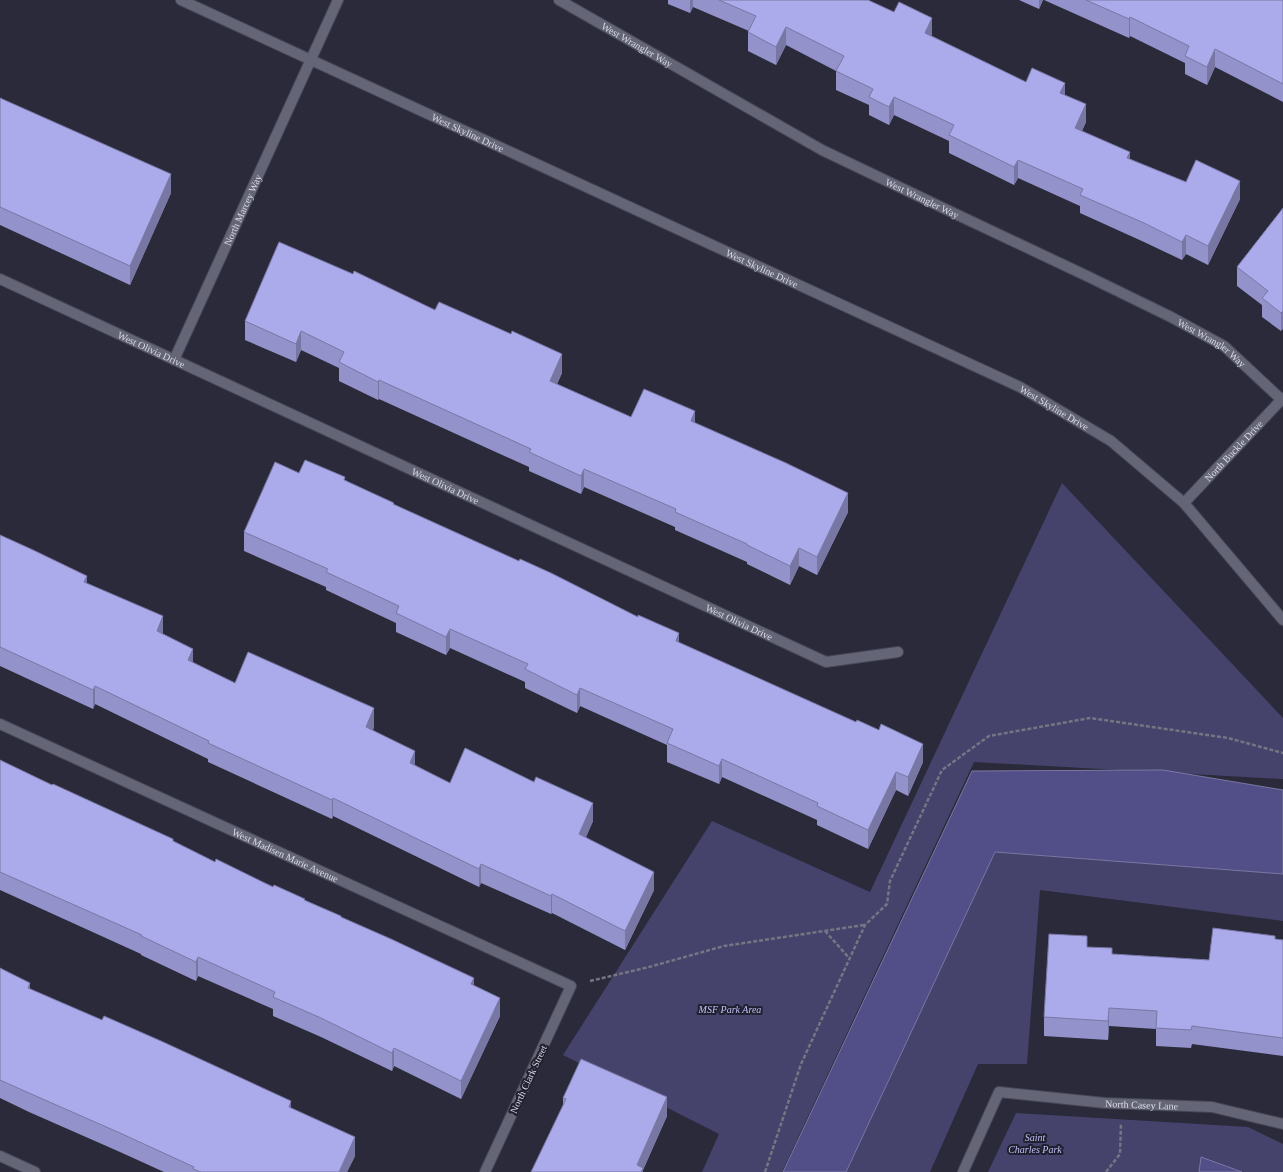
<svg xmlns="http://www.w3.org/2000/svg" width="1283" height="1172" viewBox="0 0 1283 1172" font-family="'Times New Roman',serif">
  <style>
    .green { fill: #45436c }
    .water { fill: #524e88; stroke: #7b78a4 }
    .lines { fill: none; stroke-linecap: round; stroke-linejoin: round }
    .minor-casing { stroke: #474654; stroke-width: 12 }
    .path { stroke: #757583; stroke-width: 2.5; stroke-dasharray: 4 2; stroke-linecap: butt }
    .minor { stroke: #646577; stroke-width: 10 }
    .wall { fill: #9392ca }
    .shaded-wall { fill: #7877a4 }
    .building { fill: #abaaeb; stroke: #7877a4 }
    .labels { text-anchor: middle; stroke-width: 4; stroke-linejoin: round; paint-order: stroke }
    .street-label { font-size: 10px; fill: #dadae5; stroke: #212030 }
    .park-label { font-size: 10px; font-style: italic; fill: #c1c0f5; stroke: #212030 }
  </style>
  <rect width="100%" height="100%" fill="#2a2a3a"/>
  <path class="green" d="M 1062,483 L 1283,718 L 1283,779 L 974,762 L 782,1172 L 702,1172 L 719,1134 L 563,1055 L 712,821 L 870,892 Z
    M 995,852 L 1283,874 L 1283,921 L 1040,890 L 1027,1064 L 978,1064 L 930,1172 L 846,1172 Z
    M 1016,1113 L 1248,1127 L 1283,1144 L 1283,1172 L 988,1172 Z"/>
  <path class="water" d="M 1163,770 L 1283,790 L 1283,874 L 995,852 L 846,1172 L 783,1172 L 972,771 Z
    M 1201,1157 L 1242,1172 L 1199,1172 Z"/>
  <g class="lines">
    <defs>
      <g id="minor">
        <path id="s1" d="M 181,0 L 1020,387 L 1111,441 L 1184,503 L 1283,620"/>
        <path id="s2" d="M 559,0 L 822,150 L 962,217 L 1087,276 L 1171,317 L 1224,346 L 1282,400"/>
        <path id="s3" d="M 0,279 L 826,662 L 898,652"/>
        <path id="s4" d="M 174,360 L 338,0"/>
        <path id="s5" d="M 1184,503 L 1283,398"/>
        <path id="s6" d="M 0,724 L 571,986 L 485,1172"/>
        <path d="M 0,1156 L 35,1172"/>
        <path id="s7" d="M 963,1172 L 999,1092 L 1105,1103 L 1212,1107 L 1283,1124"/>
      </g>
    </defs>
    <use href="#minor" class="minor-casing"/>
    <path class="path" d="M 825,931 L 850,959
      M 590,981 L 649,967 L 724,946 L 864,925
      M 765,1172 L 801,1064 L 865,925 L 887,904 L 890,881 L 942,770 L 989,736 L 1090,718 L 1228,738 L 1283,753
      M 1106,1172 L 1120,1154 L 1121,1124"/>
    <use href="#minor" class="minor"/>
  </g>
  <path class="wall" d="M 668,0 L 868,0 L 932,36 L 1026,82 L 1065,95 L 1086,122 L 1082,131 L 1130,159 L 1186,182 L 1240,199 L 1208,265 L 1186,254 L 1182,260 L 1144,242 L 1080,213 L 1080,206 L 1018,178 L 1014,185 L 949,153 L 949,141 L 894,115 L 889,125 L 869,115 L 869,105 L 836,90 L 836,71 L 786,45 L 776,65 L 748,51 L 748,32 L 749,31 L 693,7 L 690,13 L 668,4 Z
    M 1019,0 L 1043,0 L 1039,9 Z
    M 1044,0 L 1283,0 L 1283,102 L 1215,67 L 1207,85 L 1185,74 L 1185,63 L 1130,36 L 1129,38 Z
    M 0,98 L 171,193 L 130,285 L 0,225 Z
    M 1283,208 L 1281,331 L 1262,317 L 1262,305 L 1237,286 L 1237,267 Z
    M 245,321 L 562,373 L 557,384 L 631,417 L 695,423 L 848,512 L 817,575 L 799,566 L 790,585 L 747,564 L 747,562 L 675,530 L 675,527 L 584,487 L 581,494 L 529,471 L 529,467 L 379,399 L 378,400 L 339,381 L 339,368 L 301,350 L 296,362 L 245,340 Z
    M 345,480 L 394,505 L 679,643 L 923,762 L 908,796 L 896,790 L 868,849 L 817,825 L 817,820 L 722,777 L 719,784 L 667,762 L 667,745 L 580,706 L 577,713 L 525,688 L 525,682 L 450,648 L 446,655 L 396,632 L 396,623 L 326,590 L 326,587 L 244,551 L 244,532 Z
    M 0,535 L 87,583 L 163,634 L 193,663 L 235,683 L 374,727 L 373,730 L 415,765 L 450,783 L 593,821 L 586,837 L 654,890 L 625,950 L 552,913 L 551,914 L 481,883 L 479,887 L 333,816 L 332,819 L 208,762 L 208,759 L 95,704 L 93,709 L 0,666 Z
    M 0,760 L 52,785 L 173,841 L 215,862 L 305,900 L 341,918 L 474,986 L 500,1016 L 461,1099 L 394,1066 L 392,1071 L 321,1037 L 273,1016 L 273,1009 L 198,976 L 196,981 L 141,955 L 141,954 L 0,890 Z
    M 1275,939 L 1283,940 L 1283,1056 L 1192,1044 L 1191,1048 L 1156,1046 L 1156,1029 L 1109,1026 L 1108,1040 L 1044,1036 L 1044,1017 L 1087,947 L 1112,954 L 1209,960 Z
    M 0,968 L 30,989 L 291,1108 L 355,1156 L 347,1172 L 164,1172 L 120,1152 L 29,1112 L 0,1098 Z
    M 563,1098 L 667,1116 L 643,1170 L 643,1172 L 563,1105 Z"/>
  <path class="shaded-wall" d="M 690,0 L 693,0 L 693,7 L 690,13 Z
    M 1039,0 L 1043,0 L 1039,9 Z
    M 1130,17 L 1130,36 L 1129,38 L 1129,19 Z
    M 932,18 L 932,36 L 925,33 Z
    M 786,27 L 786,45 L 776,65 L 776,47 Z
    M 1215,49 L 1215,67 L 1207,85 L 1207,67 Z
    M 1065,83 L 1065,101 L 1060,93 Z
    M 894,97 L 894,115 L 889,125 L 889,107 Z
    M 1086,104 L 1086,122 L 1075,146 L 1075,128 Z
    M 1130,152 L 1130,170 L 1127,158 Z
    M 1018,160 L 1018,178 L 1014,185 L 1014,167 Z
    M 171,174 L 171,193 L 130,285 L 130,266 Z
    M 1240,181 L 1240,199 L 1208,265 L 1208,246 Z
    M 1186,235 L 1186,254 L 1182,260 L 1182,242 Z
    M 1283,311 L 1283,329 L 1281,331 L 1281,313 Z
    M 301,331 L 301,350 L 296,362 L 296,344 Z
    M 562,354 L 562,373 L 550,400 L 550,381 Z
    M 379,380 L 379,399 L 378,400 L 378,382 Z
    M 695,411 L 695,430 L 691,421 Z
    M 584,469 L 584,487 L 581,494 L 581,476 Z
    M 848,493 L 848,512 L 817,575 L 817,557 Z
    M 799,548 L 799,566 L 790,585 L 790,566 Z
    M 87,576 L 87,594 L 84,582 Z
    M 163,616 L 163,635 L 157,631 Z
    M 450,629 L 450,648 L 446,655 L 446,637 Z
    M 679,633 L 679,652 L 676,641 Z
    M 193,649 L 193,667 L 188,660 Z
    M 95,686 L 95,704 L 93,709 L 93,690 Z
    M 580,688 L 580,706 L 577,713 L 577,695 Z
    M 374,708 L 374,727 L 366,745 L 366,727 Z
    M 923,744 L 923,762 L 908,796 L 908,777 Z
    M 415,751 L 415,770 L 410,763 Z
    M 722,759 L 722,777 L 719,784 L 719,766 Z
    M 896,772 L 896,790 L 868,849 L 868,830 Z
    M 333,798 L 333,816 L 332,819 L 332,800 Z
    M 593,803 L 593,821 L 579,853 L 579,834 Z
    M 481,864 L 481,883 L 479,887 L 479,869 Z
    M 654,872 L 654,890 L 625,950 L 625,931 Z
    M 552,894 L 552,913 L 551,914 L 551,896 Z
    M 198,957 L 198,976 L 196,981 L 196,962 Z
    M 474,978 L 474,997 L 471,984 Z
    M 30,983 L 30,1001 L 28,988 Z
    M 500,998 L 500,1016 L 461,1099 L 461,1081 Z
    M 1109,1008 L 1109,1026 L 1108,1040 L 1108,1021 Z
    M 394,1048 L 394,1066 L 392,1071 L 392,1053 Z
    M 667,1097 L 667,1116 L 643,1170 L 643,1172 L 637,1172 L 637,1165 Z
    M 291,1101 L 291,1120 L 289,1107 Z
    M 355,1137 L 355,1156 L 347,1172 L 339,1172 Z"/>
  <path class="building" d="M 719,0 L 868,0 L 894,12 L 899,2 L 932,18 L 925,33 L 1026,82 L 1032,68 L 1065,83 L 1060,93 L 1086,104 L 1075,128 L 1130,152 L 1127,158 L 1186,182 L 1196,160 L 1240,181 L 1208,246 L 1186,235 L 1182,242 L 1144,223 L 1080,195 L 1083,189 L 1018,160 L 1014,167 L 949,135 L 954,125 L 894,97 L 889,107 L 869,97 L 873,89 L 836,71 L 844,56 L 786,27 L 776,47 L 748,32 L 756,16 Z
    M 1086,0 L 1283,0 L 1283,84 L 1215,49 L 1207,67 L 1185,56 L 1189,46 L 1130,17 L 1129,19 Z
    M 0,98 L 171,174 L 130,266 L 0,207 Z
    M 1283,208 L 1283,311 L 1281,313 L 1262,298 L 1268,291 L 1237,267 Z
    M 279,242 L 353,274 L 354,271 L 435,310 L 439,302 L 511,334 L 512,331 L 562,354 L 550,381 L 631,417 L 644,389 L 695,411 L 691,421 L 786,463 L 848,493 L 817,557 L 799,548 L 790,566 L 747,545 L 747,544 L 675,512 L 676,509 L 584,469 L 581,476 L 529,452 L 531,449 L 379,380 L 378,382 L 339,362 L 344,352 L 301,331 L 296,344 L 245,321 Z
    M 305,460 L 345,477 L 344,480 L 394,503 L 393,504 L 519,561 L 520,559 L 551,573 L 638,617 L 638,615 L 679,633 L 676,641 L 856,722 L 857,720 L 879,730 L 881,724 L 923,744 L 908,777 L 896,772 L 868,830 L 817,806 L 818,803 L 722,759 L 719,766 L 667,743 L 673,729 L 580,688 L 577,695 L 525,669 L 528,664 L 450,629 L 446,637 L 396,613 L 399,606 L 326,572 L 328,569 L 244,532 L 275,462 L 299,473 Z
    M 0,535 L 31,549 L 87,576 L 84,582 L 163,616 L 157,631 L 193,649 L 188,660 L 235,683 L 248,652 L 374,708 L 366,727 L 415,751 L 410,763 L 450,783 L 465,748 L 534,782 L 536,777 L 593,803 L 579,834 L 654,872 L 625,931 L 552,894 L 551,896 L 481,864 L 479,869 L 333,798 L 332,800 L 208,743 L 209,741 L 95,686 L 93,690 L 0,647 Z
    M 0,760 L 52,785 L 53,784 L 173,839 L 173,841 L 215,862 L 216,859 L 273,887 L 274,885 L 305,899 L 304,900 L 341,916 L 341,917 L 391,939 L 474,978 L 471,984 L 500,998 L 461,1081 L 394,1048 L 392,1053 L 321,1018 L 273,997 L 275,992 L 198,957 L 196,962 L 141,936 L 142,935 L 0,872 Z
    M 1213,928 L 1275,936 L 1275,939 L 1283,940 L 1283,1038 L 1192,1026 L 1191,1030 L 1156,1028 L 1157,1011 L 1109,1008 L 1108,1021 L 1044,1017 L 1049,934 L 1087,936 L 1087,947 L 1112,948 L 1112,954 L 1209,960 Z
    M 0,968 L 30,983 L 28,988 L 102,1020 L 104,1016 L 161,1041 L 291,1101 L 289,1107 L 355,1137 L 339,1172 L 201,1172 L 193,1169 L 194,1167 L 120,1133 L 29,1093 L 0,1080 Z
    M 581,1059 L 667,1097 L 637,1165 L 643,1168 L 641,1172 L 531,1172 L 566,1099 L 563,1098 Z"/>
  <g class="labels">
    <g class="street-label">
      <text dy="4" stroke="none"><textPath href="#s2" startOffset="90">West Wrangler Way</textPath></text>
      <text dy="4" stroke="none"><textPath href="#s1" startOffset="316">West Skyline Drive</textPath></text>
      <text dy="4" stroke="none"><textPath href="#s2" startOffset="414">West Wrangler Way</textPath></text>
      <text dy="4" stroke="none"><textPath href="#s4" startOffset="165">North Marcey Way</textPath></text>
      <text dy="4" stroke="none"><textPath href="#s1" startOffset="640">West Skyline Drive</textPath></text>
      <text dy="4" stroke="none"><textPath href="#s2" startOffset="738">West Wrangler Way</textPath></text>
      <text dy="4" stroke="none"><textPath href="#s3" startOffset="167">West Olivia Drive</textPath></text>
      <text dy="4" stroke="none"><textPath href="#s1" startOffset="964">West Skyline Drive</textPath></text>
      <text dy="4" stroke="none"><textPath href="#s5" startOffset="72">North Buckle Drive</textPath></text>
      <text dy="4" stroke="none"><textPath href="#s3" startOffset="491">West Olivia Drive</textPath></text>
      <text dy="4" stroke="none"><textPath href="#s3" startOffset="815">West Olivia Drive</textPath></text>
      <text dy="4" stroke="none"><textPath href="#s6" startOffset="314">West Madisen Marie Avenue</textPath></text>
      <text transform="translate(528 1079) rotate(-65)" y="4">North Clark Street</text>
      <text dy="4" stroke="none"><textPath href="#s7" startOffset="231">North Casey Lane</textPath></text>
    </g>
    <g class="park-label">
      <text x="730" y="1013">MSF Park Area</text>
      <text x="1035" y="1141">Saint<tspan x="1035" dy="12">Charles Park</tspan></text>
    </g>
  </g>
</svg>
